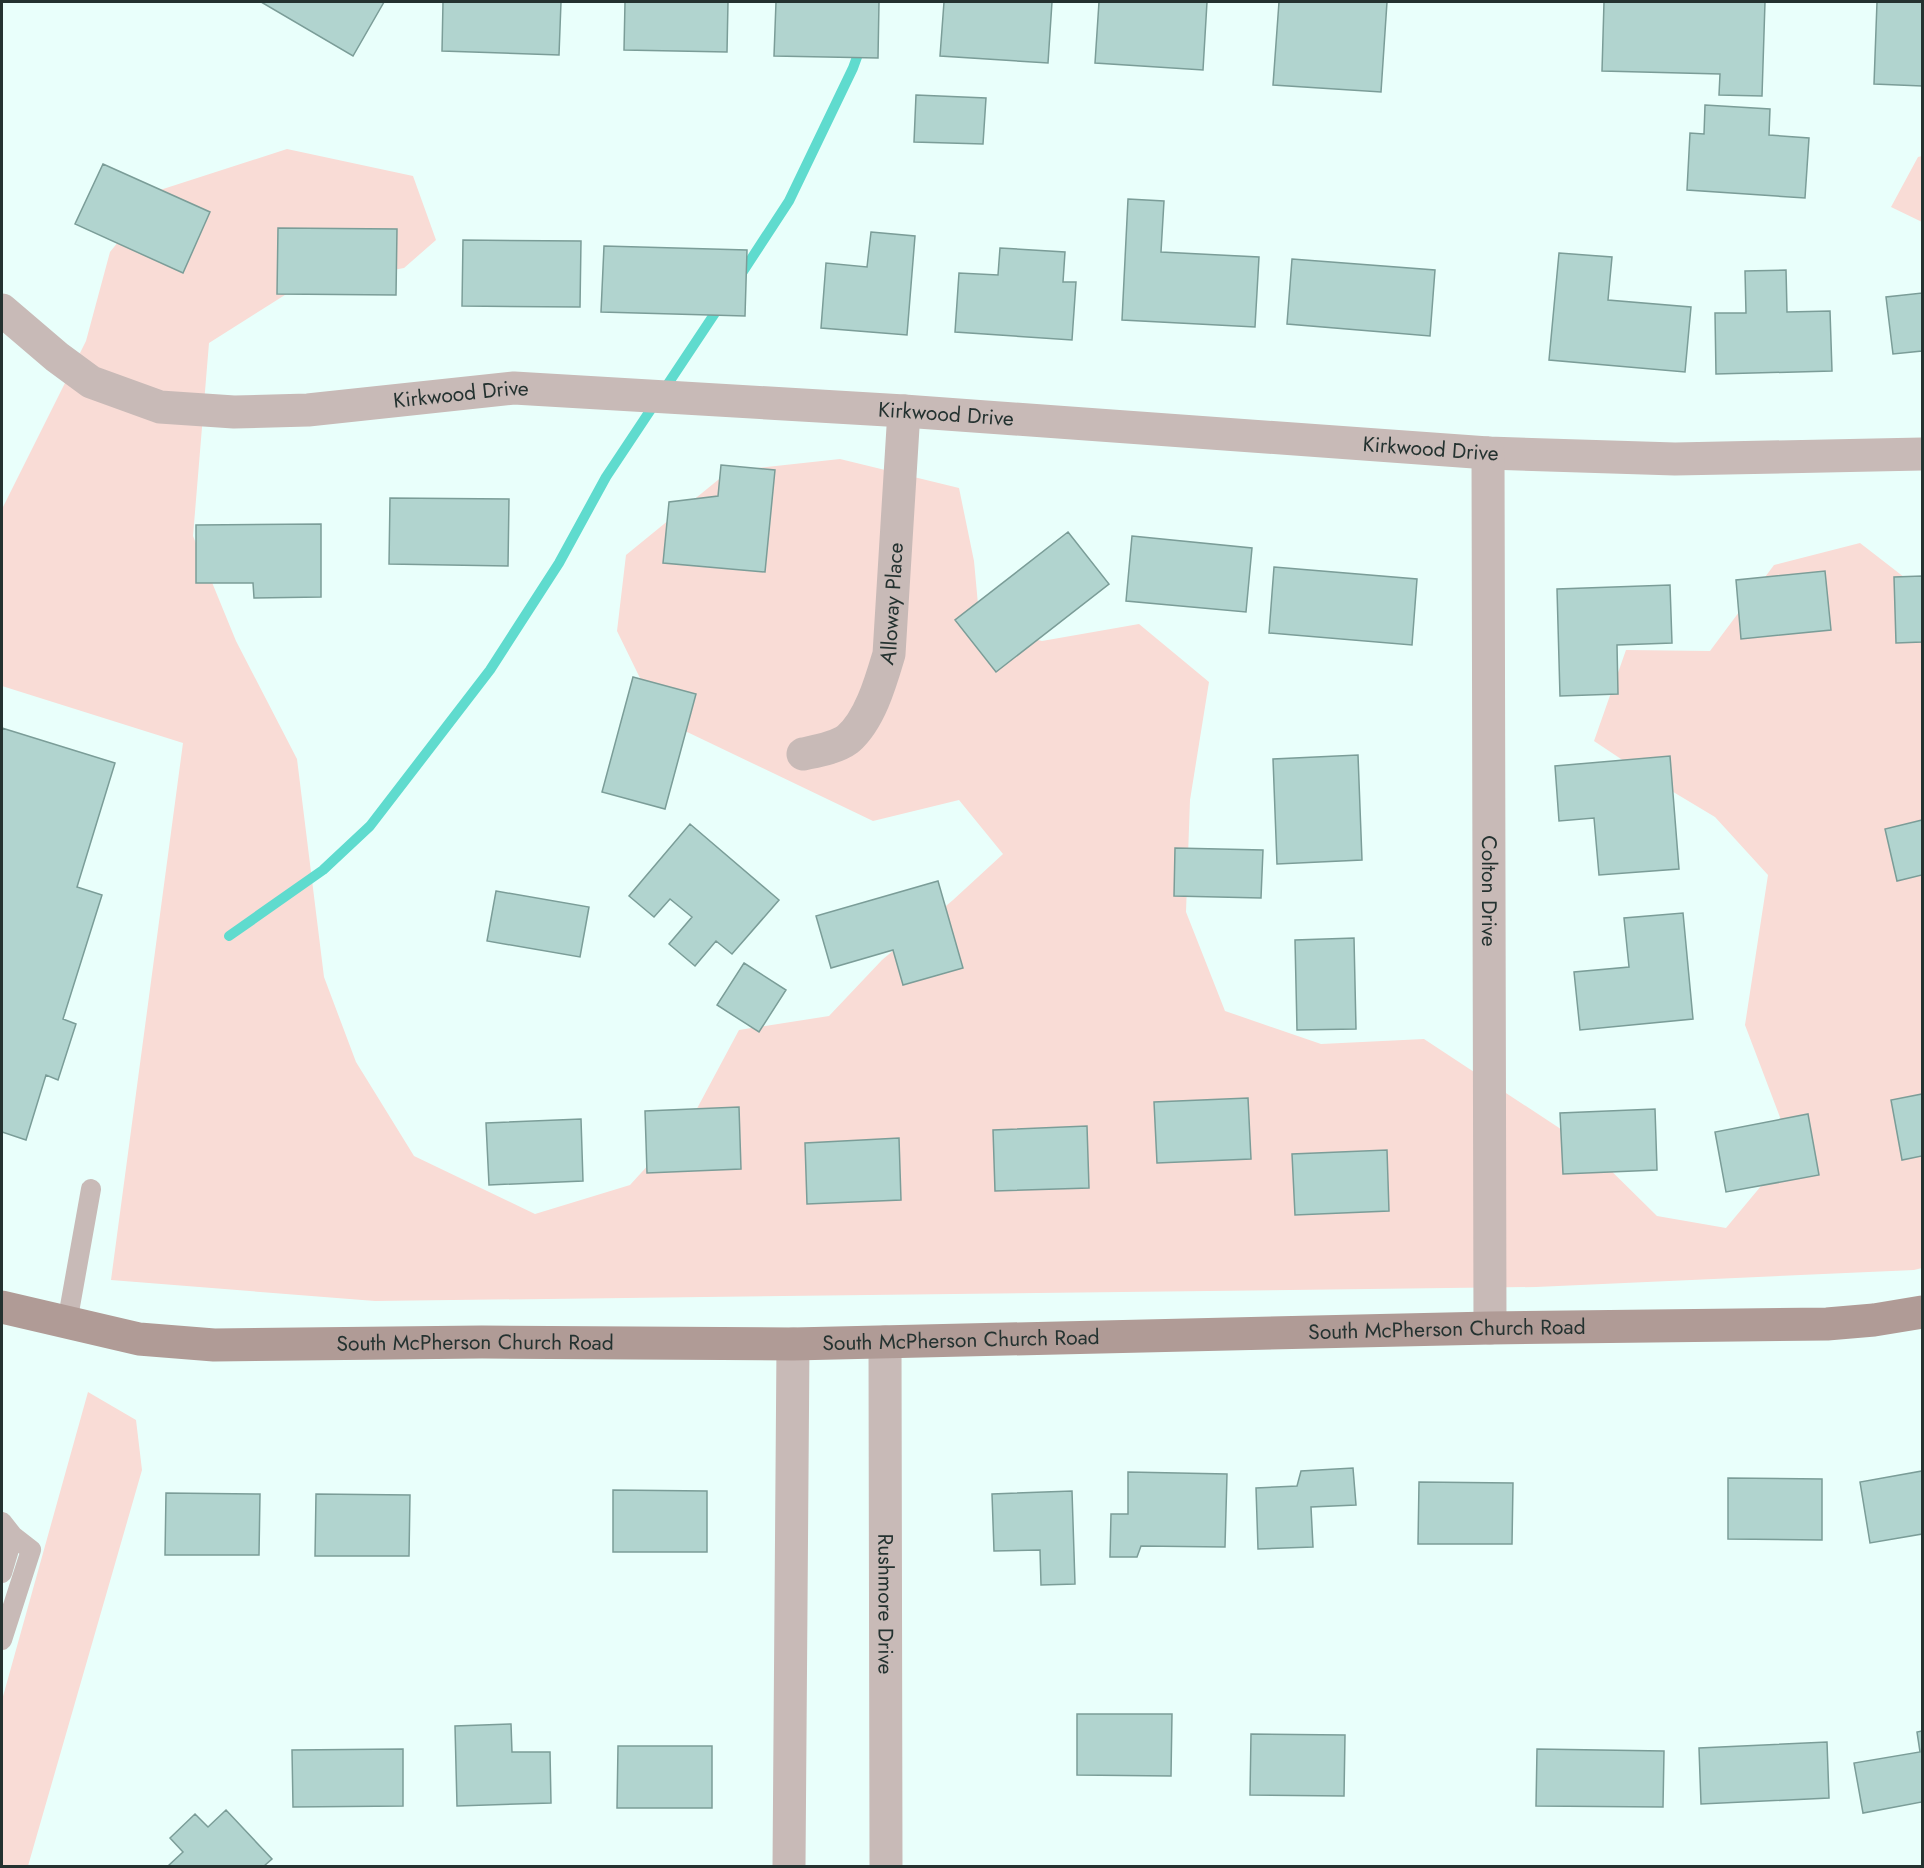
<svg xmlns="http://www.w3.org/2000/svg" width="1924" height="1868" viewBox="0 0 1924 1868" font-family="Jost,sans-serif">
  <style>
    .green { fill: #f9dcd6 }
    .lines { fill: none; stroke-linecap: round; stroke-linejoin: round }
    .stream { stroke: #5fdbce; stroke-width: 10 }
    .building { fill: #b1d4cf; stroke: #7b9d98; stroke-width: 1.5 }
    .lane { stroke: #c8bab7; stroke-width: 20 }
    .street { stroke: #c8bab7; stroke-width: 33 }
    .secondary { stroke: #b09b96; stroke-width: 33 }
    .labels { text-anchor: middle; stroke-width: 5; stroke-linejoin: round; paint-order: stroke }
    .street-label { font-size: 21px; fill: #243230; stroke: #e9fffb }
  </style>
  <rect width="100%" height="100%" fill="#e9fffb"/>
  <path class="green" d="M 287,149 L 413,176 L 436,240 L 404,268 L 296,288 L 209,343 L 193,536 L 236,641 L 297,759 L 324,977 L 356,1062 L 414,1156 L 535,1214 L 630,1185 L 693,1116 L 739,1030 L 829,1016 L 882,960 L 953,900 L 1003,854 L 959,800 L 873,821 L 660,719 L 617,631 L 626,555 L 729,471 L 840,459 L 959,488 L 974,561 L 980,626 L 1042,641 L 1139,624 L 1209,682 L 1190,800 L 1186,912 L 1225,1011 L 1321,1044 L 1424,1039 L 1585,1145 L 1657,1216 L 1726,1228 L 1792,1149 L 1745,1025 L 1768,875 L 1715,817 L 1645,775 L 1594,741 L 1626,650 L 1710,651 L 1774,565 L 1860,543 L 1922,591 L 1922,1268 L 1914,1270 L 1536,1287 L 375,1301 L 111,1280 L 183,743 L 2,686 L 2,509 L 86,341 L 110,252 L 160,190 Z
    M 1922,156 L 1922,222 L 1891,207 L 1918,157 Z
    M 88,1392 L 136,1420 L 142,1470 L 28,1866 L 2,1866 L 2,1700 Z"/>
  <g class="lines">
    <path class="stream" d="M 740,276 L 789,201 L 853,68 L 861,46
      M 229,936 L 323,870 L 370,826 L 490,670 L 559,563 L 606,477 L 721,304"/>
  </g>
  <path class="building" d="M 261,2 L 384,2 L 353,56 Z
    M 443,2 L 561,2 L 559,55 L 442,51 Z
    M 625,2 L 728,2 L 727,52 L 624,50 Z
    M 776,2 L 879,2 L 878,58 L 774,56 Z
    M 944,2 L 1052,2 L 1048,63 L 940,56 Z
    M 1099,2 L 1207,2 L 1203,70 L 1095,63 Z
    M 1279,2 L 1387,2 L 1381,92 L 1273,85 Z
    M 1604,2 L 1765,2 L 1762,96 L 1719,95 L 1720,74 L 1602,71 Z
    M 1877,2 L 1922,2 L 1922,86 L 1874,84 Z
    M 916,95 L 986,98 L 983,144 L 914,142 Z
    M 1705,105 L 1770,109 L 1769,135 L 1809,138 L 1805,198 L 1687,190 L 1690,133 L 1704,134 Z
    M 103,164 L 210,212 L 183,273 L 75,224 Z
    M 1128,199 L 1164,201 L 1161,252 L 1259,257 L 1255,327 L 1122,320 Z
    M 278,228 L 397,229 L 396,295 L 277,294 Z
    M 871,232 L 915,236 L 907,335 L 821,328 L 826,263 L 867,267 Z
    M 463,240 L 581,241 L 580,307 L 462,306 Z
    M 604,246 L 747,250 L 745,316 L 601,312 Z
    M 1000,248 L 1065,252 L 1063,282 L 1076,282 L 1072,340 L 955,332 L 959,273 L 998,275 Z
    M 1559,253 L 1612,257 L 1608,300 L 1691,307 L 1685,372 L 1549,360 Z
    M 1292,259 L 1435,270 L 1430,336 L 1287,324 Z
    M 1786,270 L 1787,312 L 1830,311 L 1832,371 L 1716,374 L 1715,313 L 1746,313 L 1745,271 Z
    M 1922,293 L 1922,351 L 1893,354 L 1886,297 Z
    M 721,465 L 775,470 L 765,572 L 663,563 L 669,502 L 718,496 Z
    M 390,498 L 509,499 L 508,566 L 389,564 Z
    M 321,524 L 321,597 L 254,598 L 253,583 L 196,583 L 196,525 Z
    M 1068,532 L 1109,584 L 996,672 L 955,620 Z
    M 1132,536 L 1252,548 L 1246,612 L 1126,601 Z
    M 1274,567 L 1417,579 L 1412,645 L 1269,633 Z
    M 1825,571 L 1831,630 L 1741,639 L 1736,580 Z
    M 1922,576 L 1922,642 L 1896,643 L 1894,577 Z
    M 1670,585 L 1672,643 L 1617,645 L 1618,694 L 1560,696 L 1557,589 Z
    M 633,677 L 696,694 L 665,809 L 602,792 Z
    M 2,728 L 115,763 L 77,887 L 102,895 L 63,1019 L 76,1024 L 58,1080 L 46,1075 L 26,1140 L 2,1132 Z
    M 1358,755 L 1362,860 L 1277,864 L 1273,759 Z
    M 1670,756 L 1679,869 L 1599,875 L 1594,818 L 1559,821 L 1555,766 Z
    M 1922,820 L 1922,875 L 1897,881 L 1885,829 Z
    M 690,824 L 779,900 L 732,954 L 716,941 L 695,966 L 669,944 L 692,917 L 670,899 L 654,917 L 629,896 Z
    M 1175,848 L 1263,850 L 1261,898 L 1174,896 Z
    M 938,881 L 963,968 L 903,985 L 893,950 L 831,968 L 816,916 Z
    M 496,891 L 589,907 L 580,957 L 487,941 Z
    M 1683,913 L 1693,1019 L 1580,1030 L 1574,972 L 1629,967 L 1624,918 Z
    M 1354,938 L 1356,1029 L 1297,1030 L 1295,940 Z
    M 744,963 L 786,990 L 759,1032 L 717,1005 Z
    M 1922,1094 L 1922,1156 L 1902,1160 L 1891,1100 Z
    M 1248,1098 L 1251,1159 L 1157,1163 L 1154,1102 Z
    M 739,1107 L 741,1169 L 647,1173 L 645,1111 Z
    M 1655,1109 L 1657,1170 L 1563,1174 L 1560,1113 Z
    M 1808,1114 L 1819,1175 L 1726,1192 L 1715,1132 Z
    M 581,1119 L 583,1181 L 489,1185 L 486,1123 Z
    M 1087,1126 L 1089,1188 L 995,1191 L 993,1130 Z
    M 899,1138 L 901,1200 L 807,1204 L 805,1143 Z
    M 1387,1150 L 1389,1211 L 1295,1215 L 1292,1154 Z
    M 1353,1468 L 1356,1505 L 1311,1507 L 1313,1547 L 1258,1549 L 1256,1488 L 1297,1486 L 1301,1471 Z
    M 1922,1471 L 1922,1534 L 1870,1543 L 1860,1482 Z
    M 1128,1472 L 1227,1474 L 1225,1547 L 1141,1546 L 1137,1557 L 1110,1557 L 1111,1514 L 1128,1514 Z
    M 1728,1478 L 1822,1479 L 1822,1540 L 1728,1539 Z
    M 1419,1482 L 1513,1483 L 1512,1544 L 1418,1544 Z
    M 613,1490 L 707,1491 L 707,1552 L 613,1552 Z
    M 1072,1491 L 1075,1584 L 1041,1585 L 1040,1550 L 994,1551 L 992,1494 Z
    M 166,1493 L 260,1494 L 259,1555 L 165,1555 Z
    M 316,1494 L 410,1495 L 409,1556 L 315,1556 Z
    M 1077,1714 L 1172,1714 L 1171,1776 L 1077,1775 Z
    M 511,1724 L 512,1752 L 550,1752 L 551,1803 L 457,1806 L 455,1726 Z
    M 1922,1731 L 1922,1802 L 1863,1813 L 1854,1763 L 1920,1752 L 1917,1732 Z
    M 1251,1734 L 1345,1735 L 1344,1796 L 1250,1795 Z
    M 1827,1742 L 1829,1798 L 1701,1804 L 1699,1748 Z
    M 618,1746 L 712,1746 L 712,1808 L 617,1808 Z
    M 403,1749 L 403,1806 L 293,1807 L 292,1750 Z
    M 1537,1749 L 1664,1751 L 1663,1807 L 1536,1806 Z
    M 226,1810 L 272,1859 L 264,1866 L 168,1866 L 183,1852 L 170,1838 L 195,1814 L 208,1827 Z"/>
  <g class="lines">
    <path class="lane" d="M 67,1323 L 91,1189
      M 2,1522 L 13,1536 L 2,1573
      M 2,1640 L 31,1550 L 13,1536"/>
    <g class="street">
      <path id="s1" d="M 2,310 L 57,357 L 91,382 L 160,407 L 234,412 L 308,410 L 514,388 L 904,411 L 1488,453 L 1675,459 L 1922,454"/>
      <path id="s2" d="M 1488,453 L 1490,1328"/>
      <path id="s3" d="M 803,754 C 817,751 836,748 848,739 C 870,720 881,681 889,654 L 904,411"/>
      <path id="s4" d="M 885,1342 L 886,1866"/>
      <path d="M 789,1866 L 793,1344"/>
    </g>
    <path class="secondary" id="s5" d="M 2,1307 L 139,1339 L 214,1345 L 482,1342 L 793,1344 L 1490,1328 L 1827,1324 L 1874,1320 L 1922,1312"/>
  </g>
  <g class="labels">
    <g class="street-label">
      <text dy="7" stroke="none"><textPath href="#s1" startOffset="490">Kirkwood Drive</textPath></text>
      <text dy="7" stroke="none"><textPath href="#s1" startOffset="976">Kirkwood Drive</textPath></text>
      <text dy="7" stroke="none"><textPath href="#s1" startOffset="1462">Kirkwood Drive</textPath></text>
      <text dy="7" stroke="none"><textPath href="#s3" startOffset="194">Alloway Place</textPath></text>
      <text dy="7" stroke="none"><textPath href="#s2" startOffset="438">Colton Drive</textPath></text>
      <text dy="7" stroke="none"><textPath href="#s5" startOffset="1449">South McPherson Church Road</textPath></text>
      <text dy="7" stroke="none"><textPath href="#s5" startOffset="963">South McPherson Church Road</textPath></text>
      <text dy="7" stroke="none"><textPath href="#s5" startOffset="477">South McPherson Church Road</textPath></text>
      <text dy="7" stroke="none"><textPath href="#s4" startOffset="262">Rushmore Drive</textPath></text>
    </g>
  </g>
  <rect width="1924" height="1868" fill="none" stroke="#243230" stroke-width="6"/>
</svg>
